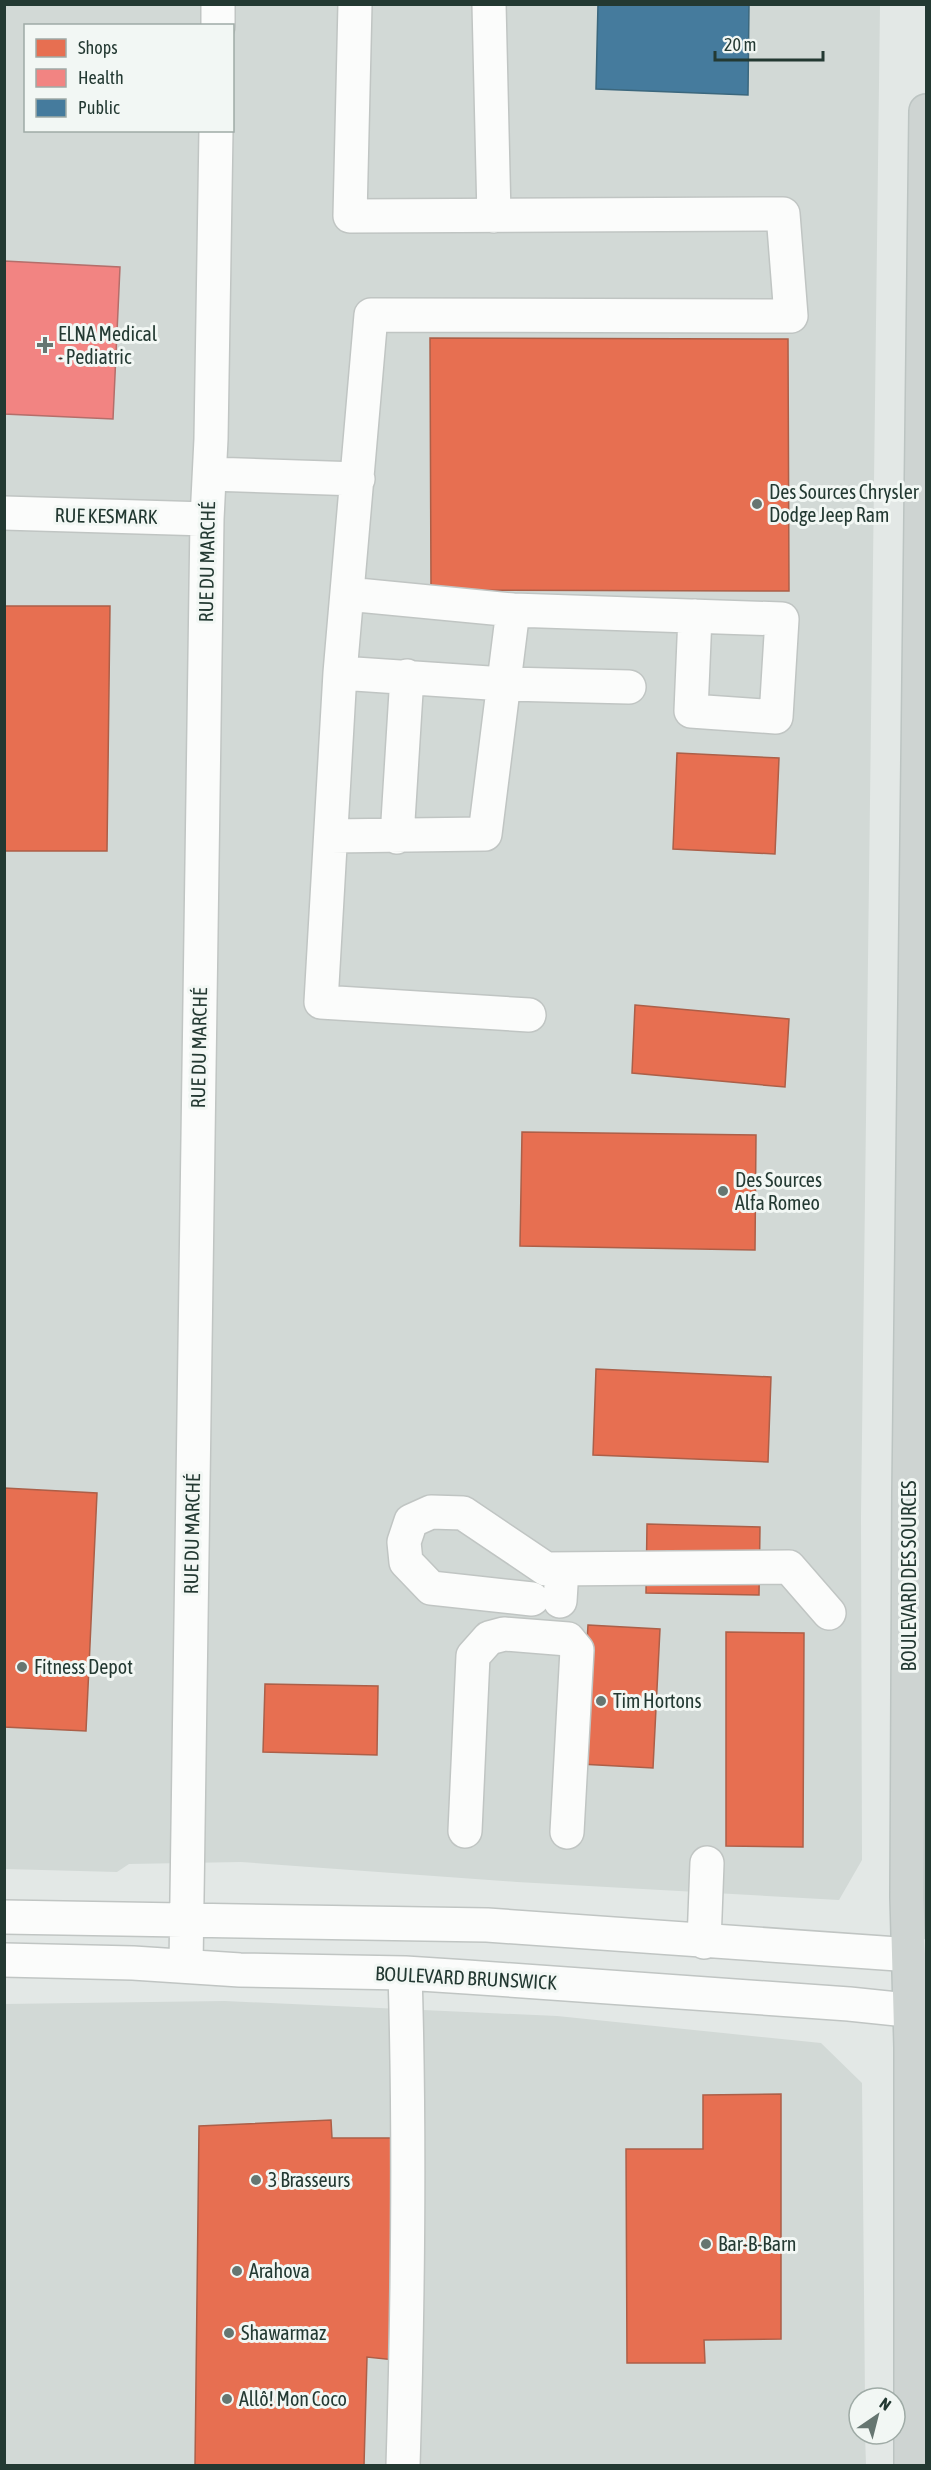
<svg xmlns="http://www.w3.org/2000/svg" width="931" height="2470" viewBox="0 0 931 2470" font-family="'Asap Condensed',sans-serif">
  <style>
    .built { fill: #d2d9d6; fill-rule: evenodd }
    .shops { fill: #e76f51; stroke: #ac5f48; stroke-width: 1.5 }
    .health { fill: #f28482; stroke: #b46e6a; stroke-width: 1.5 }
    .public { fill: #457b9d; stroke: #3b677d; stroke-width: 1.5 }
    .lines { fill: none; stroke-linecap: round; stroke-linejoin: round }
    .minor-casing { stroke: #c0c5c3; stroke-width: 36 }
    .major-casing { stroke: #bcc4c2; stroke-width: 36 }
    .minor { stroke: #fbfcfb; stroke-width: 33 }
    .major { stroke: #ced4d2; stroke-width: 33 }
    .poi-dot { fill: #667671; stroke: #f2f7f4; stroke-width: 2 }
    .labels { text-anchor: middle; stroke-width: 6; stroke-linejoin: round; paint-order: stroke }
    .poi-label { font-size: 20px; fill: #233932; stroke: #f2f7f4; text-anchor: start }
    .street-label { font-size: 20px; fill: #233932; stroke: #f2f7f4 }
  </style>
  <rect width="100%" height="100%" fill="#e3e8e6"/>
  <path class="built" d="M 5,5 L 880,5 L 861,1517 L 862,1860 L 839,1900 L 517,1882 L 241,1862 L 129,1864 L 117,1872 L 5,1869 ZM 26,26 L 232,26 L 232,130 L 26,130 Z
    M 225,2001 L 557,2016 L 821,2043 L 862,2083 L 865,2398 L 859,2398 L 859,2434 L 865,2434 L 866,2465 L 5,2465 L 4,2004 Z"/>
  <path class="shops" d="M 430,338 L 788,339 L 789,591 L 431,590 Z
    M 4,606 L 110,606 L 107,851 L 4,851 Z
    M 677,753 L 779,758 L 775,854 L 673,849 Z
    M 635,1005 L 789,1019 L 785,1087 L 632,1073 Z
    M 522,1132 L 756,1135 L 755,1250 L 520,1246 Z
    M 596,1369 L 771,1377 L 768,1462 L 593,1455 Z
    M 4,1488 L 97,1493 L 86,1731 L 4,1727 Z
    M 647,1524 L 760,1527 L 759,1595 L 646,1593 Z
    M 588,1625 L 660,1629 L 653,1768 L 580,1764 Z
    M 726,1632 L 804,1633 L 803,1847 L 726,1846 Z
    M 265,1684 L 378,1686 L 377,1755 L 263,1752 Z
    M 781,2094 L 781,2339 L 704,2340 L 705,2363 L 627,2363 L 626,2149 L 703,2149 L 703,2095 Z
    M 331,2120 L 332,2138 L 393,2138 L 395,2360 L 367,2357 L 364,2466 L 195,2466 L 199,2126 Z"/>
  <path class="health" d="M 4,261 L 120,267 L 113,419 L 4,414 Z"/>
  <path class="public" d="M 598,4 L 749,4 L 748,95 L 596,89 Z"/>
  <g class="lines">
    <defs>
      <path id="minor" d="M 355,4 L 350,216 L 783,214 L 791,316 L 371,315 L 340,673 L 504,684 L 629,687
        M 489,4 L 494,216
        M 218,26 L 218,4
        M 210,474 L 358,479
        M 4,513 L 207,519
        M 347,594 L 513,610 L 782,619 L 776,717 L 691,711 L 695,616
        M 340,673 L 321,1002 L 529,1015
        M 331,836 L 485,834 L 513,610
        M 397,837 L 407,676
        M 532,1599 L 431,1588 L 406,1562 L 404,1542 L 411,1521 L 431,1512 L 463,1513 L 546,1569 L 789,1567 L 829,1613
        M 560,1601 L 562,1569
        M 465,1831 L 473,1656 L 489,1638 L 504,1634 L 568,1639 L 577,1650 L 567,1832
        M 4,1917 L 487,1925 L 926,1956
        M 704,1942 L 707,1863
        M 4,1960 L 133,1963 L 240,1970 L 405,1973 L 467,1977 L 849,2004 L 926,2012
        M 186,1966 L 207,519 L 211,439 L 216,130
        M 403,2466 C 408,2302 410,2137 405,1973"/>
      <path id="major" d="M 911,2466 L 911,2048 L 907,1897 L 909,1491 L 926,111"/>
    </defs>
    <use href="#minor" class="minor-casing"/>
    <use href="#major" class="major-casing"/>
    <use href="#minor" class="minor"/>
    <use href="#major" class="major"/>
  </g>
  <g class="poi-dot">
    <path d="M42 336h6v6h6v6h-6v6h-6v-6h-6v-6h6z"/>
    <circle cx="757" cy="504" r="6"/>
    <circle cx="723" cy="1191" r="6"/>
    <circle cx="22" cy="1667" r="6"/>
    <circle cx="601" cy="1701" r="6"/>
    <circle cx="256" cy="2180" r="6"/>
    <circle cx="706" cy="2244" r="6"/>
    <circle cx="237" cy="2271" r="6"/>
    <circle cx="229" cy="2333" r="6"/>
    <circle cx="227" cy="2399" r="6"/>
  </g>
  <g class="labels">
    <g class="poi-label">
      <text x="58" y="341">ELNA Medical<tspan x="58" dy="23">- Pediatric</tspan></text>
      <text x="769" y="499">Des Sources Chrysler<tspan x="769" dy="23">Dodge Jeep Ram</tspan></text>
      <text x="735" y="1187">Des Sources<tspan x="735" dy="23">Alfa Romeo</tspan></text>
      <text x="34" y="1674">Fitness Depot</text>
      <text x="613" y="1708">Tim Hortons</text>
      <text x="268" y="2187">3 Brasseurs</text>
      <text x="718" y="2251">Bar-B-Barn</text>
      <text x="249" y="2278">Arahova</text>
      <text x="241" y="2340">Shawarmaz</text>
      <text x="239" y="2406">Allô! Mon Coco</text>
    </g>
    <g class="street-label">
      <text transform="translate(106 516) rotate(1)" y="7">RUE KESMARK</text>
      <text transform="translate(207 562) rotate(-89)" y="7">RUE DU MARCHÉ</text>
      <text transform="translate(199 1048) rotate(-89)" y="7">RUE DU MARCHÉ</text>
      <text transform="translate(192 1534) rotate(-89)" y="7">RUE DU MARCHÉ</text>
      <text transform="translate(909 1576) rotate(-90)" y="7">BOULEVARD DES SOURCES</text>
      <text transform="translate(466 1978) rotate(3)" y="7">BOULEVARD BRUNSWICK</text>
    </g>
  </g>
  <rect width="931" height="2470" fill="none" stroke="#233932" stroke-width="12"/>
  <rect x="24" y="24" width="210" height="108" fill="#f2f7f4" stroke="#9faba6" stroke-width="1.5"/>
  <rect x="36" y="39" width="30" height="18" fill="#e76f51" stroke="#9faba6" stroke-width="1.5"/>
  <text x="78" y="54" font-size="18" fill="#233932">Shops</text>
  <rect x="36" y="69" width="30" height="18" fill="#f28482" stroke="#9faba6" stroke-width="1.5"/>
  <text x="78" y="84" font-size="18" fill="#233932">Health</text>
  <rect x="36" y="99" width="30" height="18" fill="#457b9d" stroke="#9faba6" stroke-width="1.5"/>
  <text x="78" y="114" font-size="18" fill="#233932">Public</text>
  <g transform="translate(877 2416) rotate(35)"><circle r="28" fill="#f2f7f4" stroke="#9faba6" stroke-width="1.5"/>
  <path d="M0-4.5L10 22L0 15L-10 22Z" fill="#667671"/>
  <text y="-9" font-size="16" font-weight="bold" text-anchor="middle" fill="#233932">N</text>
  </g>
  <path d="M715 51v9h108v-9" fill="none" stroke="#233932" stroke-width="3"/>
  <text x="724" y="51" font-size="18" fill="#233932" stroke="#f2f7f4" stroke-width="4.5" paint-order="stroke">20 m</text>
</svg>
